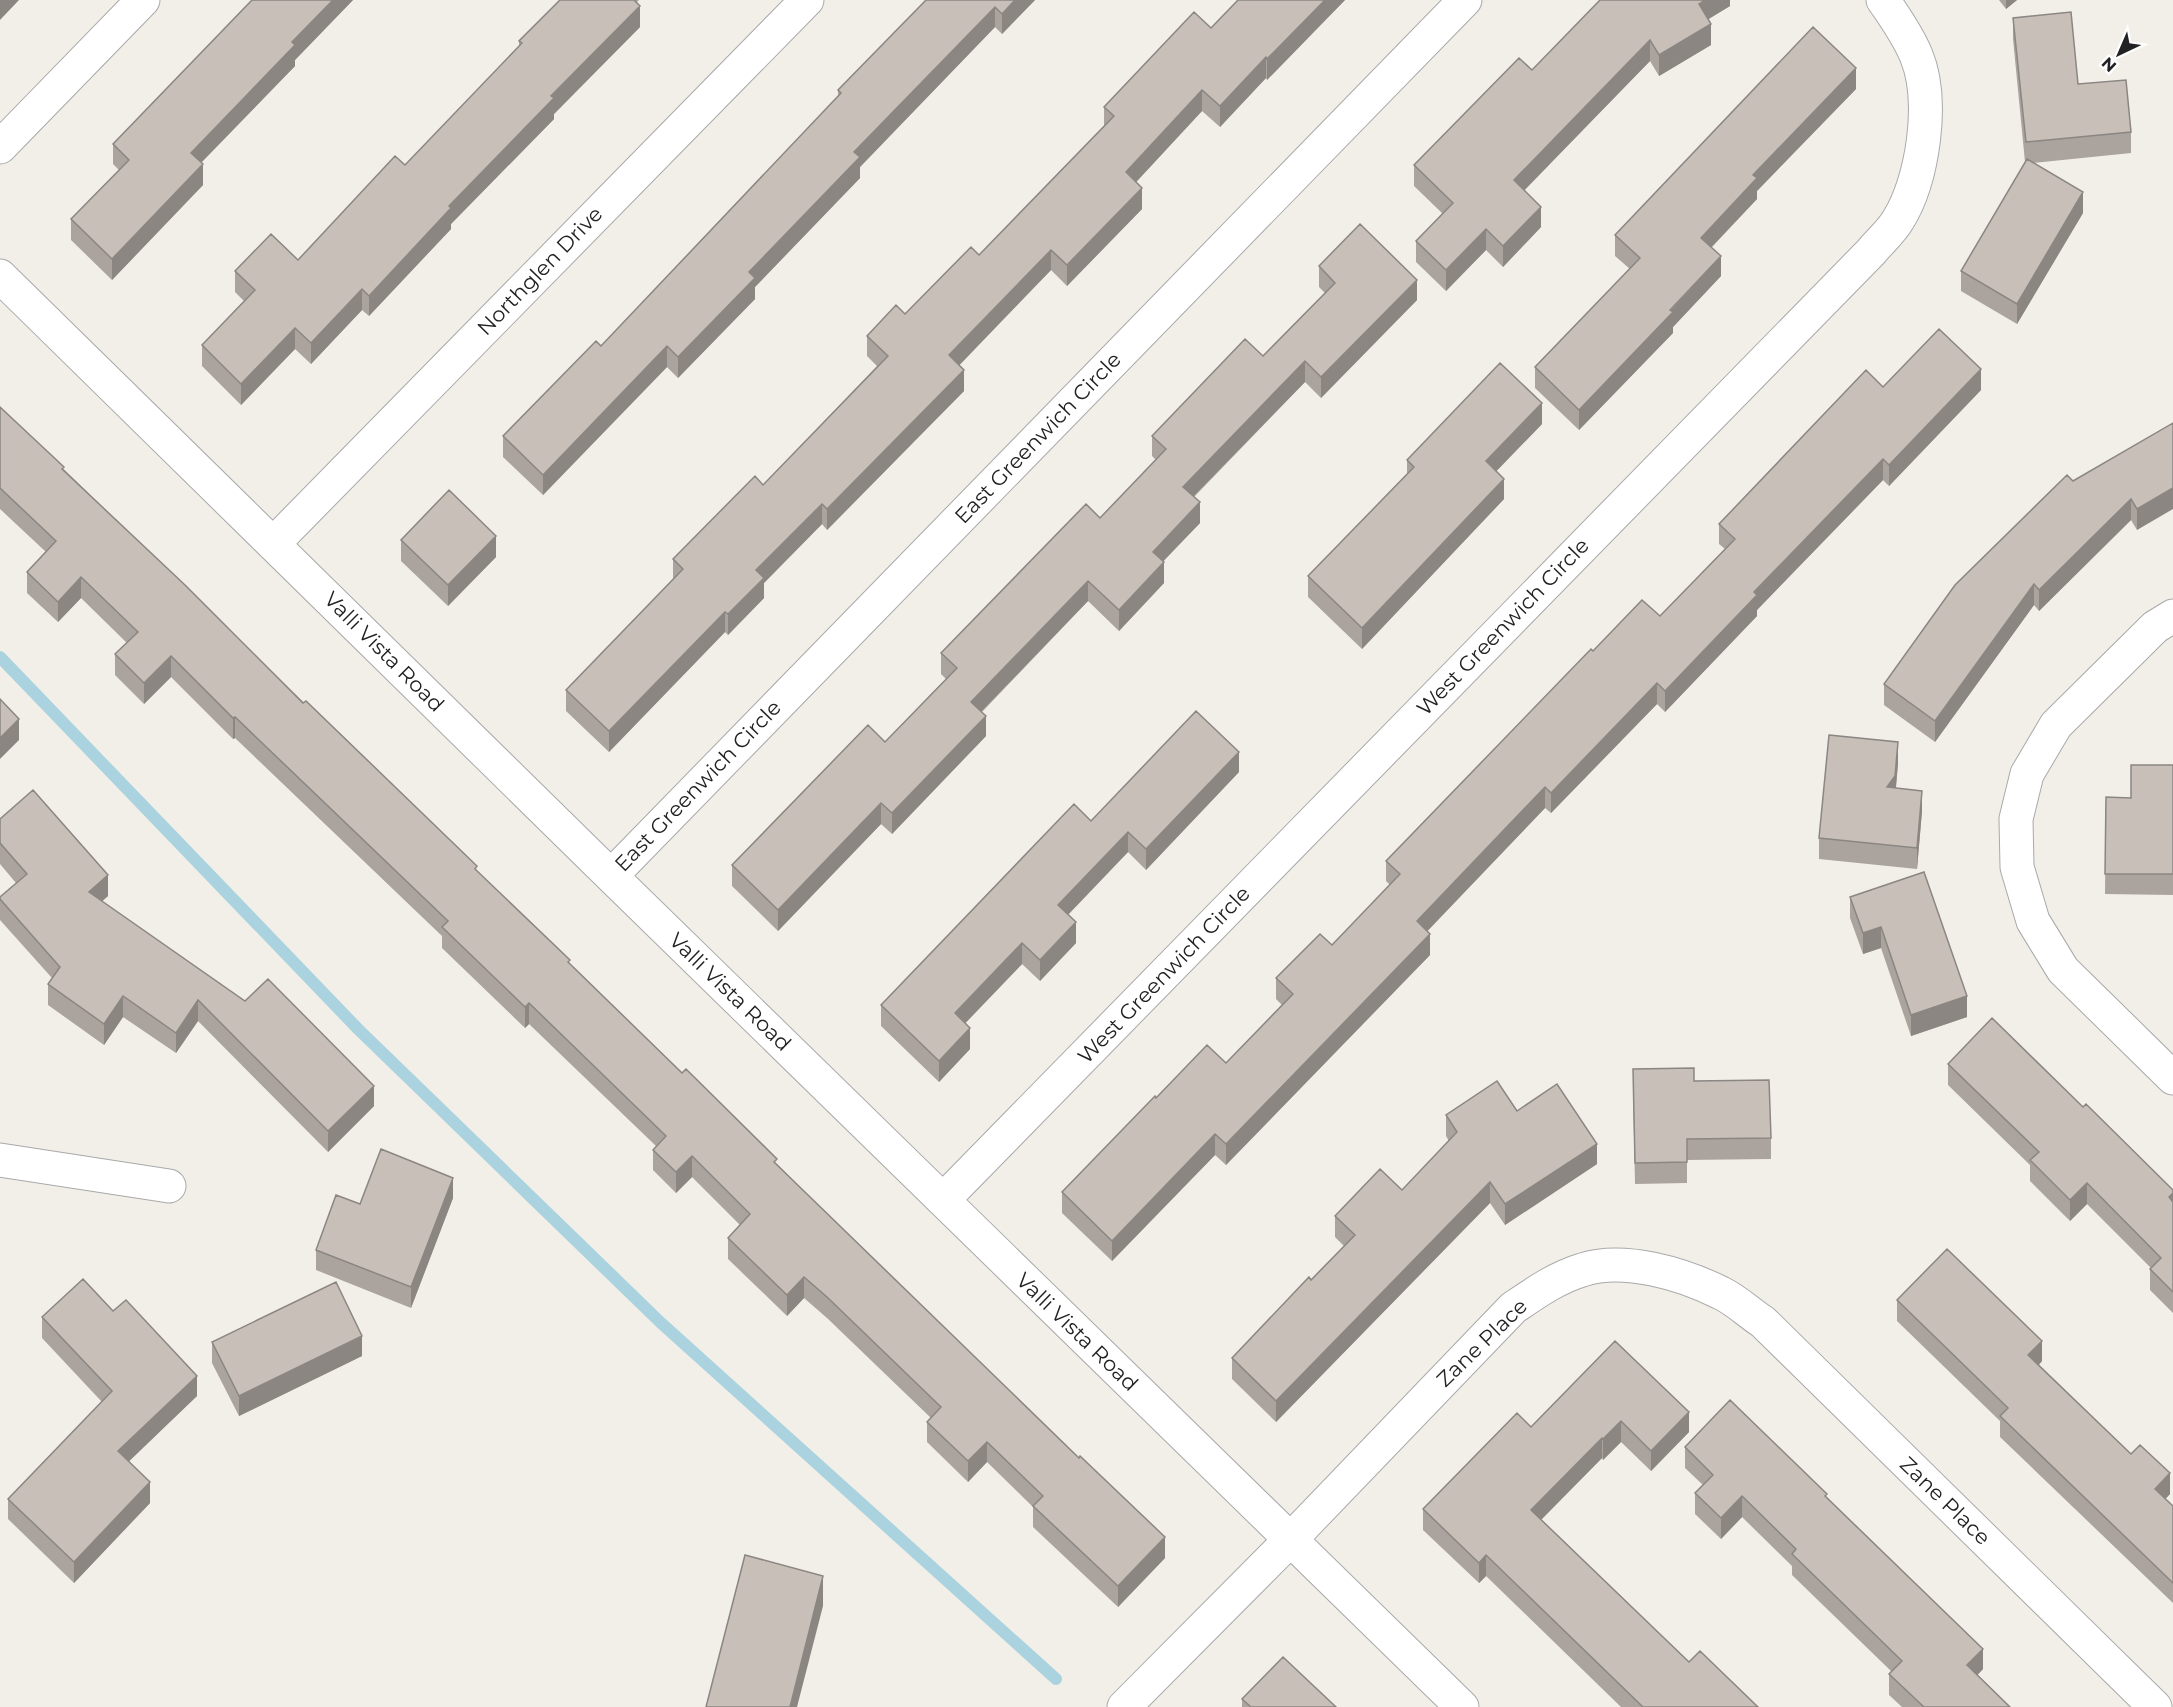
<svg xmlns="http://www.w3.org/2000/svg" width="2173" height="1707" viewBox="0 0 2173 1707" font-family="Montserrat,sans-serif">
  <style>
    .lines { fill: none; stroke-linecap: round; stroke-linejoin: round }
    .stream { stroke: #aad3df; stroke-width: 12 }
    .minor-casing { stroke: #a9a9a9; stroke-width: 35 }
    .minor { stroke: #fff; stroke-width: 33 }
    .wall { fill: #aba49e }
    .shaded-wall { fill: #8b8681 }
    .building { fill: #c7bfb8; stroke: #8b8681; stroke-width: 1.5 }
    .labels { text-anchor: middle; stroke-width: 6; stroke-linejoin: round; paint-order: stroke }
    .street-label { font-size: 21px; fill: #222; stroke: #fff }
  </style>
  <rect width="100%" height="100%" fill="#f2efe9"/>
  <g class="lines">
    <path class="stream" d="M 0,657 L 358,1029 L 660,1322 L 1056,1679"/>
    <defs>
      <path id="minor" d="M 0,147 L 143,0
        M 0,276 L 611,876 L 1462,1707
        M 274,543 L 807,0
        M 2173,616 L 2155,627 L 2056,725 L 2027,774 L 2016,819 L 2017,867 L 2033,921 L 2063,970 L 2173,1078
        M 611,876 L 1465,0
        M 0,1160 L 169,1186
        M 943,1200 L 1871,252 C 1879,242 1891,232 1898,220 C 1923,180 1935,100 1916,55 C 1908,36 1895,17 1883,0
        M 1124,1707 L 1290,1540 L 1513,1308 C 1535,1293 1556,1278 1582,1270 C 1624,1256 1683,1274 1721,1293 C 1736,1300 1749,1313 1763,1322 L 2155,1707"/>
    </defs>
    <use href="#minor" class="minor-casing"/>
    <use href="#minor" class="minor"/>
  </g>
  <path class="wall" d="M 252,0 L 353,0 L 295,60 L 295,66 L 201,163 L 203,185 L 112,280 L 71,240 L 71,219 L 119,170 L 113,164 L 113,144 Z
    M 560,0 L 639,0 L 636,3 L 640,27 L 554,114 L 554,119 L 451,224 L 451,229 L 369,316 L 362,310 L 311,364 L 295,349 L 241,405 L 202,366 L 202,345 L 244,301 L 235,292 L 235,271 L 298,260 L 405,165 L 519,46 L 519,41 Z
    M 926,0 L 1035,0 L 1002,34 L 995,27 L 860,167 L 860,178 L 755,287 L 755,299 L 678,378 L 667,367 L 543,495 L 503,457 L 503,436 L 601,346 L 838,96 L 838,90 Z
    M 1238,0 L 1345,0 L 1267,80 L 1266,78 L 1220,127 L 1202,111 L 1136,182 L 1142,209 L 1067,286 L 1051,270 L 959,365 L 964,391 L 827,530 L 822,524 L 764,583 L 764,598 L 728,635 L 725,632 L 609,752 L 566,711 L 566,690 L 673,580 L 673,559 L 763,485 L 877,366 L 867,356 L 867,336 L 905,314 L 979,255 L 1104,126 L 1104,107 L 1211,28 Z
    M 1730,0 L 1730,6 L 1708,19 L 1711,45 L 1659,76 L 1650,61 L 1524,190 L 1541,227 L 1503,267 L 1486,250 L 1446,291 L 1416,262 L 1416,241 L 1443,214 L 1414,186 L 1414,165 L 1532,70 Z
    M 1999,0 L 2017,0 L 2006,9 Z
    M 2013,18 L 2078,84 L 2131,132 L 2131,153 L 2033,163 L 2083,213 L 2017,324 L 1961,291 L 1961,271 L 2025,162 L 2013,39 Z
    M 1856,89 L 1757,191 L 1757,199 L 1712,247 L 1721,276 L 1673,327 L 1673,333 L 1579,430 L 1535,388 L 1535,367 L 1630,269 L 1615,256 L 1615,235 Z
    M 1319,266 L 1417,300 L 1321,398 L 1305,382 L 1194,497 L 1200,523 L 1163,561 L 1164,583 L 1119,631 L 1088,601 L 982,712 L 986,736 L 892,834 L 881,824 L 778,931 L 732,886 L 732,865 L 885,742 L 946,679 L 941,674 L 941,653 L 1100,518 L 1156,460 L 1152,456 L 1152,436 L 1263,356 L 1325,293 L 1319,287 Z
    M 1883,387 L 1981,390 L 1889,486 L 1883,480 L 1757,610 L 1757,616 L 1665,712 L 1657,704 L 1551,813 L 1545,808 L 1427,931 L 1430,955 L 1226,1165 L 1215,1155 L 1112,1261 L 1062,1213 L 1062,1192 L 1156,1098 L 1226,1063 L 1282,1005 L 1276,999 L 1276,978 L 1332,945 L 1390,885 L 1386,881 L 1386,861 L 1593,651 L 1660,616 L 1725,549 L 1719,544 L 1719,524 Z
    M 0,407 L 477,871 L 570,964 L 777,1164 L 1165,1558 L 1118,1607 L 1033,1527 L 1033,1507 L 987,1462 L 968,1482 L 927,1442 L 927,1422 L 931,1418 L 827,1318 L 804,1298 L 787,1316 L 728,1259 L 728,1238 L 740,1225 L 692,1177 L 676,1193 L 653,1170 L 653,1150 L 656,1146 L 529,1024 L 525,1028 L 442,948 L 442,936 L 235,738 L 233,739 L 171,677 L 144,704 L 115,675 L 115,654 L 127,643 L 81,598 L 58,622 L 27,593 L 27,572 L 46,552 L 0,509 Z
    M 2173,423 L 2137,530 L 2131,520 L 2039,611 L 2034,605 L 1935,742 L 1884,705 L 1884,684 L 2073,481 Z
    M 1542,424 L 1496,471 L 1504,499 L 1362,649 L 1308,597 L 1308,576 L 1407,474 L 1407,460 Z
    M 401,540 L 496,557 L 448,606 L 401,561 Z
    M 1898,763 L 1896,788 L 1922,811 L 1917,869 L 1819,859 L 1819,838 Z
    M 2173,765 L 2173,895 L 2105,894 L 2106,797 L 2131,798 Z
    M 1239,772 L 1146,870 L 1128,852 L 1068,915 L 1076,943 L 1040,981 L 1022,964 L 965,1023 L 970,1049 L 939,1082 L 881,1026 L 881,1005 L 1091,821 Z
    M 0,819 L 108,896 L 102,901 L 374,1106 L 328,1152 L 198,1021 L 176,1053 L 123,1017 L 104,1045 L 48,1005 L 48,984 L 52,978 L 0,920 L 0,897 L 16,883 L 0,864 Z
    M 1924,872 L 1967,1017 L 1911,1036 L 1881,948 L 1863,954 L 1850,918 L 1850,897 Z
    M 1948,1064 L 2083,1107 L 2173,1190 L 2173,1313 L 2150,1290 L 2150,1269 L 2151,1268 L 2087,1204 L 2070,1221 L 2030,1181 L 2030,1165 L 1948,1085 Z
    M 1694,1081 L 1771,1138 L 1771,1159 L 1687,1160 L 1687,1183 L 1635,1184 L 1633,1090 Z
    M 1517,1111 L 1597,1164 L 1505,1225 L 1490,1203 L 1276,1422 L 1232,1379 L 1232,1358 L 1311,1280 L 1344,1246 L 1335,1237 L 1335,1216 L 1402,1190 L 1449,1141 L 1446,1136 L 1446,1115 Z
    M 453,1198 L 411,1308 L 316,1270 L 316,1250 L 360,1204 Z
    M 1897,1300 L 2042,1361 L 2039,1365 L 2170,1494 L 2165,1499 L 2173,1506 L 2173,1603 L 2000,1437 L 2000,1421 L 1897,1321 Z
    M 113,1311 L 197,1396 L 128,1461 L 150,1503 L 74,1583 L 8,1519 L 8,1499 L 102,1402 L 42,1338 L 42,1317 Z
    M 1615,1341 L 1689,1432 L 1651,1471 L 1621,1442 L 1603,1460 L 1602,1458 L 1541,1520 L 1689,1662 L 1758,1707 L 1621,1707 L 1486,1576 L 1479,1583 L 1423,1530 L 1423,1509 L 1531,1427 Z
    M 212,1342 L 362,1356 L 239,1416 L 212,1363 Z
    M 1685,1447 L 1827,1497 L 1983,1669 L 1977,1675 L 2010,1707 L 1902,1707 L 1889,1695 L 1889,1674 L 1892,1672 L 1792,1575 L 1792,1566 L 1742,1517 L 1721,1539 L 1695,1514 L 1695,1493 L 1703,1485 L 1685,1468 Z
    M 1242,1699 L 1336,1707 L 1242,1707 Z"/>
  <path class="shaded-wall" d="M 0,0 L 19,0 L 0,20 Z
    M 333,0 L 353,0 L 295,60 L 295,66 L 191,173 L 191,153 L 292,42 Z
    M 1015,0 L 1035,0 L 1002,34 L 1002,14 Z
    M 1325,0 L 1345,0 L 1267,80 L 1267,59 Z
    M 1705,0 L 1730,0 L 1730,6 L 1699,25 L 1699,4 Z
    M 2006,0 L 2017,0 L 2006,9 Z
    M 640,6 L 640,27 L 554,114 L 554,119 L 451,224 L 451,229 L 369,316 L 369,296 L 449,206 L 551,96 Z
    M 995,7 L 995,27 L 860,167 L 860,178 L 755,287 L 755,299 L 678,378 L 678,357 L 749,272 L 854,152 Z
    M 1711,24 L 1711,45 L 1659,76 L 1659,55 Z
    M 1650,40 L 1650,61 L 1514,201 L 1514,180 Z
    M 1266,57 L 1266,78 L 1220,127 L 1220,106 Z
    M 1856,68 L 1856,89 L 1757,191 L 1757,199 L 1701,258 L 1701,238 L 1753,175 Z
    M 1202,90 L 1202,111 L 1126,193 L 1126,172 Z
    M 203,164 L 203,185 L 112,280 L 112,259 Z
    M 1142,188 L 1142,209 L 1067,286 L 1067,265 Z
    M 2083,192 L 2083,213 L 2017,324 L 2017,304 Z
    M 1541,207 L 1541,227 L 1503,267 L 1503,246 Z
    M 1486,229 L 1486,250 L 1446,291 L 1446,270 Z
    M 1051,250 L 1051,270 L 949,376 L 949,355 Z
    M 1721,256 L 1721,276 L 1673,327 L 1673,333 L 1579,430 L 1579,410 Z
    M 1417,280 L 1417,300 L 1321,398 L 1321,377 Z
    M 362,289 L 362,310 L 311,364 L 311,343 Z
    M 295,328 L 295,349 L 241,405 L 241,384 Z
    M 667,346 L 667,367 L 543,495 L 543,475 Z
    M 1305,361 L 1305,382 L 1183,507 L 1183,487 Z
    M 1981,369 L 1981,390 L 1889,486 L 1889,465 Z
    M 964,370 L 964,391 L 827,530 L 827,509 Z
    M 1542,403 L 1542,424 L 1486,482 L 1486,461 Z
    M 1883,459 L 1883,480 L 1757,610 L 1757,616 L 1665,712 L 1665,691 L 1754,592 Z
    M 1504,479 L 1504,499 L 1362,649 L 1362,628 Z
    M 2173,488 L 2173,509 L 2137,530 L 2137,509 Z
    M 2131,499 L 2131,520 L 2039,611 L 2039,590 Z
    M 1200,502 L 1200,523 L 1153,572 L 1153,552 Z
    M 822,504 L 822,524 L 764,583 L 764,598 L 728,635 L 728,614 L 756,570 Z
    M 496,536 L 496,557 L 448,606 L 448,585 Z
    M 1164,562 L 1164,583 L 1119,631 L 1119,610 Z
    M 81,577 L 81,598 L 58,622 L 58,602 Z
    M 1088,581 L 1088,601 L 971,722 L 971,702 Z
    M 2034,584 L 2034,605 L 1935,742 L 1935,721 Z
    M 725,612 L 725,632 L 609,752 L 609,731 Z
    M 171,656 L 171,677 L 144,704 L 144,683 Z
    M 1657,683 L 1657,704 L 1551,813 L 1551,793 Z
    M 986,716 L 986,736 L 892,834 L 892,813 Z
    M 235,717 L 235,738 L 233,739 L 233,718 Z
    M 19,719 L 19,740 L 0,759 L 0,738 Z
    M 1898,742 L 1898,763 L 1895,797 L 1887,787 Z
    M 1239,752 L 1239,772 L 1146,870 L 1146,849 Z
    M 1545,787 L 1545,808 L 1417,942 L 1417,921 Z
    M 1922,791 L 1922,811 L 1917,869 L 1917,848 Z
    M 881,803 L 881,824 L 778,931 L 778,910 Z
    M 1128,832 L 1128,852 L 1058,925 L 1058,905 Z
    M 108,875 L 108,896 L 89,913 L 89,892 Z
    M 1076,922 L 1076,943 L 1040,981 L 1040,960 Z
    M 1881,927 L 1881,948 L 1863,954 L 1863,933 Z
    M 1430,934 L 1430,955 L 1226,1165 L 1226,1144 Z
    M 1022,943 L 1022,964 L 955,1034 L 955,1013 Z
    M 123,996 L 123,1017 L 104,1045 L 104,1024 Z
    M 1967,996 L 1967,1017 L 1911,1036 L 1911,1015 Z
    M 198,1000 L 198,1021 L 176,1053 L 176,1033 Z
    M 529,1003 L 529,1024 L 525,1028 L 525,1007 Z
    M 970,1028 L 970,1049 L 939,1082 L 939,1061 Z
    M 374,1086 L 374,1106 L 328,1152 L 328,1131 Z
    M 1215,1134 L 1215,1155 L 1112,1261 L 1112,1241 Z
    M 1597,1144 L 1597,1164 L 1505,1225 L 1505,1204 Z
    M 692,1156 L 692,1177 L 676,1193 L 676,1172 Z
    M 453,1178 L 453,1198 L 411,1308 L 411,1287 Z
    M 1490,1182 L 1490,1203 L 1276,1422 L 1276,1401 Z
    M 2087,1183 L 2087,1204 L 2070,1221 L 2070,1200 Z
    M 2173,1193 L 2173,1214 L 2169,1197 Z
    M 804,1277 L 804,1298 L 787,1316 L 787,1295 Z
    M 362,1336 L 362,1356 L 239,1416 L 239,1396 Z
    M 2042,1341 L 2042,1361 L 2028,1375 L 2028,1355 Z
    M 197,1376 L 197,1396 L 118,1472 L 118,1451 Z
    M 1689,1412 L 1689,1432 L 1651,1471 L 1651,1451 Z
    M 1621,1421 L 1621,1442 L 1603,1460 L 1603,1439 Z
    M 1602,1438 L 1602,1458 L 1531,1530 L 1531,1510 Z
    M 987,1442 L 987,1462 L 968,1482 L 968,1461 Z
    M 2170,1473 L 2170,1494 L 2155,1510 L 2155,1489 Z
    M 150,1482 L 150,1503 L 74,1583 L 74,1562 Z
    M 1742,1496 L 1742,1517 L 1721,1539 L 1721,1518 Z
    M 1165,1537 L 1165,1558 L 1118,1607 L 1118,1586 Z
    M 1486,1555 L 1486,1576 L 1479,1583 L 1479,1563 Z
    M 823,1576 L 823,1606 L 797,1707 L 790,1707 Z
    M 1983,1649 L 1983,1669 L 1967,1686 L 1967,1665 Z"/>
  <path class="building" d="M 252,0 L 333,0 L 292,42 L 295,45 L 191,153 L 203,164 L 112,259 L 71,219 L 129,160 L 113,144 Z
    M 560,0 L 634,0 L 640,6 L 551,96 L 554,98 L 449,206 L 451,208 L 369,296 L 362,289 L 311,343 L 295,328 L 241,384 L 202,345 L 255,290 L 235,271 L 271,234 L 298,260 L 395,156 L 405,165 L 522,43 L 519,41 Z
    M 926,0 L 1015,0 L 1002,14 L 995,7 L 854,152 L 860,157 L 749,272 L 755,278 L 678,357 L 667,346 L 543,475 L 503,436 L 596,341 L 601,346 L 841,93 L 838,90 Z
    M 1238,0 L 1325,0 L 1267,59 L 1266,57 L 1220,106 L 1202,90 L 1126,172 L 1142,188 L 1067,265 L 1051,250 L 949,355 L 964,370 L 827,509 L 822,504 L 756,570 L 764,578 L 728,614 L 725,612 L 609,731 L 566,690 L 683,569 L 673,559 L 755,476 L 763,485 L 888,356 L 867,336 L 896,305 L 905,314 L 971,247 L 979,255 L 1114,116 L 1104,107 L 1194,12 L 1211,28 Z
    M 1600,0 L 1705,0 L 1699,4 L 1711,24 L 1659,55 L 1650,40 L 1514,180 L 1541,207 L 1503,246 L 1486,229 L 1446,270 L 1416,241 L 1453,203 L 1414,165 L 1519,58 L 1532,70 Z
    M 2071,12 L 2078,84 L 2126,80 L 2131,132 L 2026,142 L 2013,18 Z
    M 1813,27 L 1856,68 L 1753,175 L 1757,178 L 1701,238 L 1721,256 L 1670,310 L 1673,312 L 1579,410 L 1535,367 L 1640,258 L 1615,235 Z
    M 2027,159 L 2083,192 L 2017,304 L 1961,271 Z
    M 1360,224 L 1417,280 L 1321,377 L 1305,361 L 1183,487 L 1200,502 L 1153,552 L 1164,562 L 1119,610 L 1088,581 L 971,702 L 986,716 L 892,813 L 881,803 L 778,910 L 732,865 L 868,725 L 885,742 L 957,668 L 941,653 L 1086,504 L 1100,518 L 1166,449 L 1152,436 L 1245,339 L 1263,356 L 1335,283 L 1319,266 Z
    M 1939,329 L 1981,369 L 1889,465 L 1883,459 L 1754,592 L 1757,595 L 1665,691 L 1657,683 L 1551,793 L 1545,787 L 1417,921 L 1430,934 L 1226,1144 L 1215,1134 L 1112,1241 L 1062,1192 L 1155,1096 L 1156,1098 L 1207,1045 L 1226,1063 L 1293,994 L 1276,978 L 1320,934 L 1332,945 L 1400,874 L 1386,861 L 1591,649 L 1593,651 L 1642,600 L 1660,616 L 1735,539 L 1719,524 L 1866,370 L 1883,387 Z
    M 1500,363 L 1542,403 L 1486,461 L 1504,479 L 1362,628 L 1308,576 L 1414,467 L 1407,460 Z
    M 0,407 L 64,467 L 62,469 L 185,585 L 303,703 L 306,701 L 477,866 L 475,869 L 570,960 L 568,962 L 682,1073 L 686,1069 L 777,1159 L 774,1162 L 1079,1458 L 1080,1456 L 1165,1537 L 1118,1586 L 1033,1506 L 1043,1496 L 987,1442 L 968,1461 L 927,1422 L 941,1407 L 827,1297 L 804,1277 L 787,1295 L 728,1238 L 750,1214 L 692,1156 L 676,1172 L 653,1150 L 666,1136 L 529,1003 L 525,1007 L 442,927 L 448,921 L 235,717 L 233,718 L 171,656 L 144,683 L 115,654 L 138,632 L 81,577 L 58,602 L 27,572 L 56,541 L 0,488 Z
    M 2173,423 L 2173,488 L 2137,509 L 2131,499 L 2039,590 L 2034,584 L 1935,721 L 1884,684 L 1955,585 L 2067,475 L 2073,481 Z
    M 449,490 L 496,536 L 448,585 L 401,540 Z
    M 0,699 L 19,719 L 0,738 Z
    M 1196,711 L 1239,752 L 1146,849 L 1128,832 L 1058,905 L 1076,922 L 1040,960 L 1022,943 L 955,1013 L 970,1028 L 939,1061 L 881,1005 L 1074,804 L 1091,821 Z
    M 1829,735 L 1898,742 L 1895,776 L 1887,787 L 1922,791 L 1917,848 L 1819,838 Z
    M 2131,765 L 2173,765 L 2173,874 L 2105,874 L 2106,797 L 2131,798 Z
    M 33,790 L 108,875 L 89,892 L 245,1001 L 268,979 L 374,1086 L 328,1131 L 198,1000 L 176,1033 L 123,996 L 104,1024 L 48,984 L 60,967 L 0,899 L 0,897 L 27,874 L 0,843 L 0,819 Z
    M 1924,872 L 1967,996 L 1911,1015 L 1881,927 L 1863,933 L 1850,897 Z
    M 1992,1018 L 2083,1107 L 2086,1104 L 2173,1190 L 2173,1193 L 2169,1197 L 2173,1202 L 2173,1292 L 2150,1269 L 2161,1258 L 2087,1183 L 2070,1200 L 2030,1160 L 2039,1152 L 1948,1064 Z
    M 1694,1068 L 1694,1081 L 1769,1080 L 1771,1138 L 1687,1139 L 1687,1162 L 1635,1163 L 1633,1069 Z
    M 1497,1081 L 1517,1111 L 1557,1084 L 1597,1144 L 1505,1204 L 1490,1182 L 1276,1401 L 1232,1358 L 1309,1277 L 1311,1280 L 1355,1235 L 1335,1216 L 1380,1169 L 1402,1190 L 1457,1132 L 1446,1115 Z
    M 381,1149 L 453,1178 L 411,1287 L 316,1250 L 336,1195 L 360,1204 Z
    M 1947,1249 L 2042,1341 L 2028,1355 L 2131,1454 L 2140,1445 L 2170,1473 L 2155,1489 L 2173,1506 L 2173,1583 L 2000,1416 L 2008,1408 L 1897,1300 Z
    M 83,1279 L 113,1311 L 126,1300 L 197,1376 L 118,1451 L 150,1482 L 74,1562 L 8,1499 L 112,1391 L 42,1317 Z
    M 336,1282 L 362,1336 L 239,1396 L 212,1342 Z
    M 1615,1341 L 1689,1412 L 1651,1451 L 1621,1421 L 1603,1439 L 1602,1438 L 1531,1510 L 1689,1662 L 1700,1651 L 1758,1707 L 1643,1707 L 1486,1555 L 1479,1563 L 1423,1509 L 1517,1413 L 1531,1427 Z
    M 1730,1400 L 1827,1494 L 1825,1496 L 1983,1649 L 1967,1665 L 2010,1707 L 1924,1707 L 1889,1674 L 1902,1661 L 1792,1554 L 1796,1549 L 1742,1496 L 1721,1518 L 1695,1493 L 1713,1475 L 1685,1447 Z
    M 745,1555 L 823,1576 L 790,1707 L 706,1707 Z
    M 1283,1657 L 1336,1707 L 1251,1707 L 1242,1699 Z"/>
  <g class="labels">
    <g class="street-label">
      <text transform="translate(540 271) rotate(-46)" y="7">Northglen Drive</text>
      <text transform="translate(1038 438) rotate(-46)" y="7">East Greenwich Circle</text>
      <text transform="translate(1503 627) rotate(-46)" y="7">West Greenwich Circle</text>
      <text transform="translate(384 652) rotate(45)" y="7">Valli Vista Road</text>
      <text transform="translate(698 786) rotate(-46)" y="7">East Greenwich Circle</text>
      <text transform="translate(1164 975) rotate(-46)" y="7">West Greenwich Circle</text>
      <text transform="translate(730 992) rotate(44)" y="7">Valli Vista Road</text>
      <text transform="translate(1077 1332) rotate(44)" y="7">Valli Vista Road</text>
      <text transform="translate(1482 1343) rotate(-44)" y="7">Zane Place</text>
      <text transform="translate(1945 1501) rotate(44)" y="7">Zane Place</text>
    </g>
  </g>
  <g transform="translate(2119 54) rotate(224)" stroke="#ffffff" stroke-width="4.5" paint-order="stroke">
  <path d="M0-4.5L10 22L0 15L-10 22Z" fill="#222222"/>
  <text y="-9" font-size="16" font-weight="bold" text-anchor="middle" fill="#222222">N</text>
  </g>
</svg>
